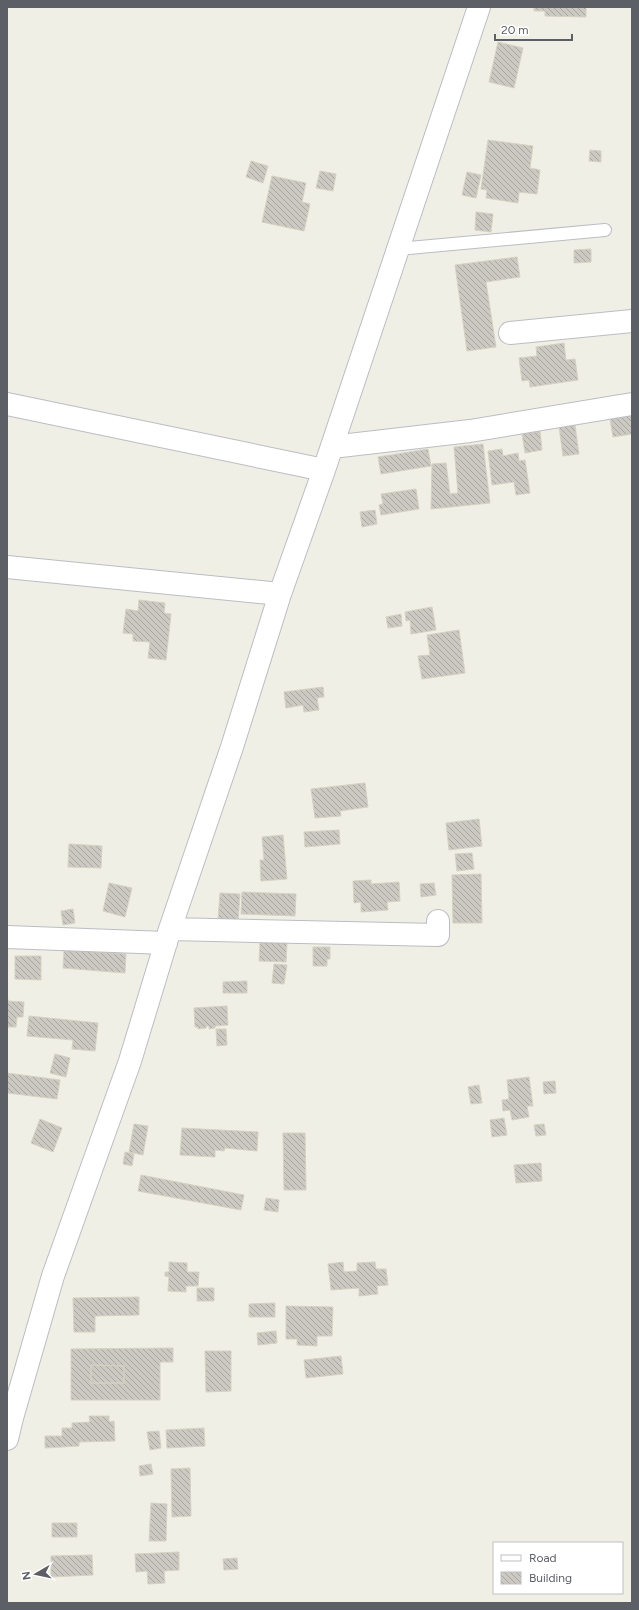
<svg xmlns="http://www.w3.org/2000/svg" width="639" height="1610" viewBox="0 0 639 1610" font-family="Figtree,sans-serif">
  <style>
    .building { fill: url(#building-back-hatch); stroke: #d5d2c2; fill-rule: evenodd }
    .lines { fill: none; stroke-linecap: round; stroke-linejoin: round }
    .service-casing { stroke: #bcbdc4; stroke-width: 14 }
    .minor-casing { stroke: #bcbdc4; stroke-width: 24 }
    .service { stroke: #fff; stroke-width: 12 }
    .minor { stroke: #fff; stroke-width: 22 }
  </style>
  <defs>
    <pattern id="building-back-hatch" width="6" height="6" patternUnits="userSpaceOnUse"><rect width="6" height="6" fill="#cbc9c1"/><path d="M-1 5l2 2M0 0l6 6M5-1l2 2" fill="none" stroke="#a8a6a1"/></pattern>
  </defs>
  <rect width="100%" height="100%" fill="#f0efe5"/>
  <path class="building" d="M 534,7 L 586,7 L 586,17 L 545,16 L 545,11 L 534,11 Z
    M 498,42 L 523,48 L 514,88 L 489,82 Z
    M 488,140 L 533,146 L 530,168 L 540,170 L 537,194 L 519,192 L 518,203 L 486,198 L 487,190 L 481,189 Z
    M 590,150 L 601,151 L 601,162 L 589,161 Z
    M 251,161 L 268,166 L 263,183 L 246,177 Z
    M 320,171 L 336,174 L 333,191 L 316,188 Z
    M 467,172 L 481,175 L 476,198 L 462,195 Z
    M 272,176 L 306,183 L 302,202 L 310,204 L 304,231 L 262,222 Z
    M 476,212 L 493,214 L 491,232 L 475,230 Z
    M 591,249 L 591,262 L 574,263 L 574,250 Z
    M 517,257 L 520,277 L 486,282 L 496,347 L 467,351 L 455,265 Z
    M 564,343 L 566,360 L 575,359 L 578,380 L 530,387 L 529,380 L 522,381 L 519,358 L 537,356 L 536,347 Z
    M 632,410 L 632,434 L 613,437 L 610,419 L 628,416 Z
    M 575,425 L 579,454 L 563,456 L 559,427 Z
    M 540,431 L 542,450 L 525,453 L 522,434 Z
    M 483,444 L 490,503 L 431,509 L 432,464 L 446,463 L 450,494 L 458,493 L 454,447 Z
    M 428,449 L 431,466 L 381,474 L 378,457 Z
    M 502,449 L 503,456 L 518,453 L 519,461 L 525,460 L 530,493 L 516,495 L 514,482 L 492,485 L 488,451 Z
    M 416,489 L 419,509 L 381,515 L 379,505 L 383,504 L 381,494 Z
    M 375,510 L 377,524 L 362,527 L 360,512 Z
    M 139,600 L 165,603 L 164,613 L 171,614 L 166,660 L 148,658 L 150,642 L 133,641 L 133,634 L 123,633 L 126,609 L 138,611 Z
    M 432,607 L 436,630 L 411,634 L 410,620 L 406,621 L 405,612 Z
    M 401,614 L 402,626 L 388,628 L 386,617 Z
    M 459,630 L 465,673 L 422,679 L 418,656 L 430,655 L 427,635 Z
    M 323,687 L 324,697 L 317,698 L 319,710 L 304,712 L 303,705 L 286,708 L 284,692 Z
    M 365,783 L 368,807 L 340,811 L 341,816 L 315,818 L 311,789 Z
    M 479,819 L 482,846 L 449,850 L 446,823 Z
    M 339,830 L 340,844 L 305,847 L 304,832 Z
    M 283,835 L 287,879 L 261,881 L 260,860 L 264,860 L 262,837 Z
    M 69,844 L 102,846 L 101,868 L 68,867 Z
    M 472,853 L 474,869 L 457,871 L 455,854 Z
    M 481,874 L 482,923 L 453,923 L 452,875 Z
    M 371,880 L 371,884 L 399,882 L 400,901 L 387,902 L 388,910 L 361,912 L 361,902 L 354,903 L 353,881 Z
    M 109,883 L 132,888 L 125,917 L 103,911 Z
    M 434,883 L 436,895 L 421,897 L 420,884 Z
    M 242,892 L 296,894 L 295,916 L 241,914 Z
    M 220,893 L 240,894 L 238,922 L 218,920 Z
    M 73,909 L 75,923 L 63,925 L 61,911 Z
    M 260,941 L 287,943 L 286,962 L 259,961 Z
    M 313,947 L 330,947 L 330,959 L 327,959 L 327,966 L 313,966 Z
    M 64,950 L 126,954 L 125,973 L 63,968 Z
    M 15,956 L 41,956 L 41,980 L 15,979 Z
    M 274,964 L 287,965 L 284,984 L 272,983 Z
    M 247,981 L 247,993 L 223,993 L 223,982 Z
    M 7,994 L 8,1001 L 24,1002 L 23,1017 L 17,1017 L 16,1027 L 7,1027 Z
    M 227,1006 L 228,1025 L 215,1026 L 215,1028 L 209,1029 L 209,1026 L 206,1026 L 206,1028 L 198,1029 L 198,1027 L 195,1027 L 194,1008 Z
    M 29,1016 L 98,1023 L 95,1051 L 72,1049 L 73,1040 L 27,1036 Z
    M 216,1029 L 226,1029 L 227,1045 L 217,1046 Z
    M 55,1054 L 70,1058 L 66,1077 L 50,1073 Z
    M 7,1073 L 60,1080 L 57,1099 L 7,1093 Z
    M 529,1077 L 533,1106 L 527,1106 L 529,1117 L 512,1120 L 510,1110 L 503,1111 L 502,1100 L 509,1099 L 507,1080 Z
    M 555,1081 L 556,1093 L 544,1094 L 543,1082 Z
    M 479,1085 L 482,1103 L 471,1104 L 468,1087 Z
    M 504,1118 L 507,1135 L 492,1137 L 490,1120 Z
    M 40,1119 L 62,1128 L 53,1152 L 31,1143 Z
    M 134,1124 L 148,1126 L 143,1155 L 129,1152 Z
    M 544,1124 L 546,1135 L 536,1136 L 534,1125 Z
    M 182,1128 L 258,1132 L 257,1151 L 225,1148 L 224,1151 L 215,1150 L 215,1157 L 180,1155 Z
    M 283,1133 L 305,1133 L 306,1190 L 284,1190 Z
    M 125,1152 L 134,1154 L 132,1166 L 123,1164 Z
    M 541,1163 L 542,1181 L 516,1183 L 514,1165 Z
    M 141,1175 L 244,1195 L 241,1210 L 138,1191 Z
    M 266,1198 L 279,1200 L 278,1212 L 264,1210 Z
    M 169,1262 L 187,1263 L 187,1272 L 199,1272 L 198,1286 L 186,1286 L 186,1292 L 168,1291 L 169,1277 L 165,1276 L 165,1272 L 169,1272 Z
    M 343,1262 L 344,1272 L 357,1271 L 357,1263 L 375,1262 L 376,1269 L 386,1269 L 388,1285 L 377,1286 L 378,1294 L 359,1296 L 359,1288 L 331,1290 L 328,1264 Z
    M 197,1288 L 214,1288 L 214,1301 L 197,1301 Z
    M 139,1297 L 139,1315 L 95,1316 L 95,1332 L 74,1332 L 73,1298 Z
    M 275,1303 L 275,1317 L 249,1317 L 249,1304 Z
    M 286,1306 L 333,1307 L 332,1336 L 317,1336 L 317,1346 L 297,1345 L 297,1339 L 286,1339 Z
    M 276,1331 L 277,1343 L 258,1345 L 257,1333 Z
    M 173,1348 L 173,1362 L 160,1362 L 160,1400 L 71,1400 L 71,1349 ZM 91,1365 L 124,1366 L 124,1383 L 91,1383 Z
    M 205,1351 L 231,1351 L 231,1391 L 206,1392 Z
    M 341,1356 L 343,1374 L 306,1378 L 304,1360 Z
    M 91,1365 L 124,1366 L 124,1383 L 91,1383 Z
    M 89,1416 L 109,1416 L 109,1422 L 114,1421 L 115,1441 L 79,1442 L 79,1446 L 45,1448 L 45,1436 L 62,1436 L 62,1428 L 72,1428 L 72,1423 L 90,1422 Z
    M 204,1428 L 205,1446 L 167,1448 L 166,1430 Z
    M 159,1431 L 161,1448 L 150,1450 L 147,1432 Z
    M 151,1464 L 153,1474 L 140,1476 L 139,1466 Z
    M 190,1468 L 191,1516 L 172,1517 L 171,1469 Z
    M 151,1503 L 167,1504 L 166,1541 L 149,1541 Z
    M 52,1523 L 77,1523 L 77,1537 L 52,1537 Z
    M 179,1552 L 179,1570 L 164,1571 L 165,1583 L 148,1584 L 147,1571 L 136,1572 L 135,1554 Z
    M 92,1555 L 93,1575 L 51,1577 L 51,1556 Z
    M 237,1558 L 238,1569 L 224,1570 L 223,1559 Z"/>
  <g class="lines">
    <defs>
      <path id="service" d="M 398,249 L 605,230"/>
      <path id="minor" d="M 510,333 L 632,321
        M 7,404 L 324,470
        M 332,447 L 470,431 L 632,404
        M 7,567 L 280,594
        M 170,929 L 438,935 L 438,921
        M 7,937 L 166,943
        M 7,1439 L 12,1418 L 53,1276 L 130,1061 L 170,929 L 232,747 L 280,594 L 324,470 L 479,7"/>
    </defs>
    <use href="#service" class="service-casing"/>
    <use href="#minor" class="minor-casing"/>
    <use href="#service" class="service"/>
    <use href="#minor" class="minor"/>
  </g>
  <rect width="639" height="1610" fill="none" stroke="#5c5f66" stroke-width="16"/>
  <rect x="493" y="1542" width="130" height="52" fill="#ffffff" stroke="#bebfc2"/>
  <rect x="501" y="1555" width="20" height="6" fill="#ffffff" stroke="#bebfc2"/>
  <text x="529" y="1562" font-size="12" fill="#5c5f66">Road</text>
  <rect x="501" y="1572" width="20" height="12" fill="url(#building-back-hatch)" stroke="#bebfc2"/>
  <text x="529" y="1582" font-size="12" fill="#5c5f66">Building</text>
  <g transform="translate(36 1574) rotate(261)" stroke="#ffffff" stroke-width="3" paint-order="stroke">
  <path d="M0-3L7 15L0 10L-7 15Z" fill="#5c5f66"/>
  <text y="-6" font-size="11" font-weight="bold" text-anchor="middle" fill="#5c5f66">N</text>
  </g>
  <path d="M495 34v6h77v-6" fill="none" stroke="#5c5f66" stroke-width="2"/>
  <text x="501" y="34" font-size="12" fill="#5c5f66" stroke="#ffffff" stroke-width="3" paint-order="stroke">20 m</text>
</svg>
